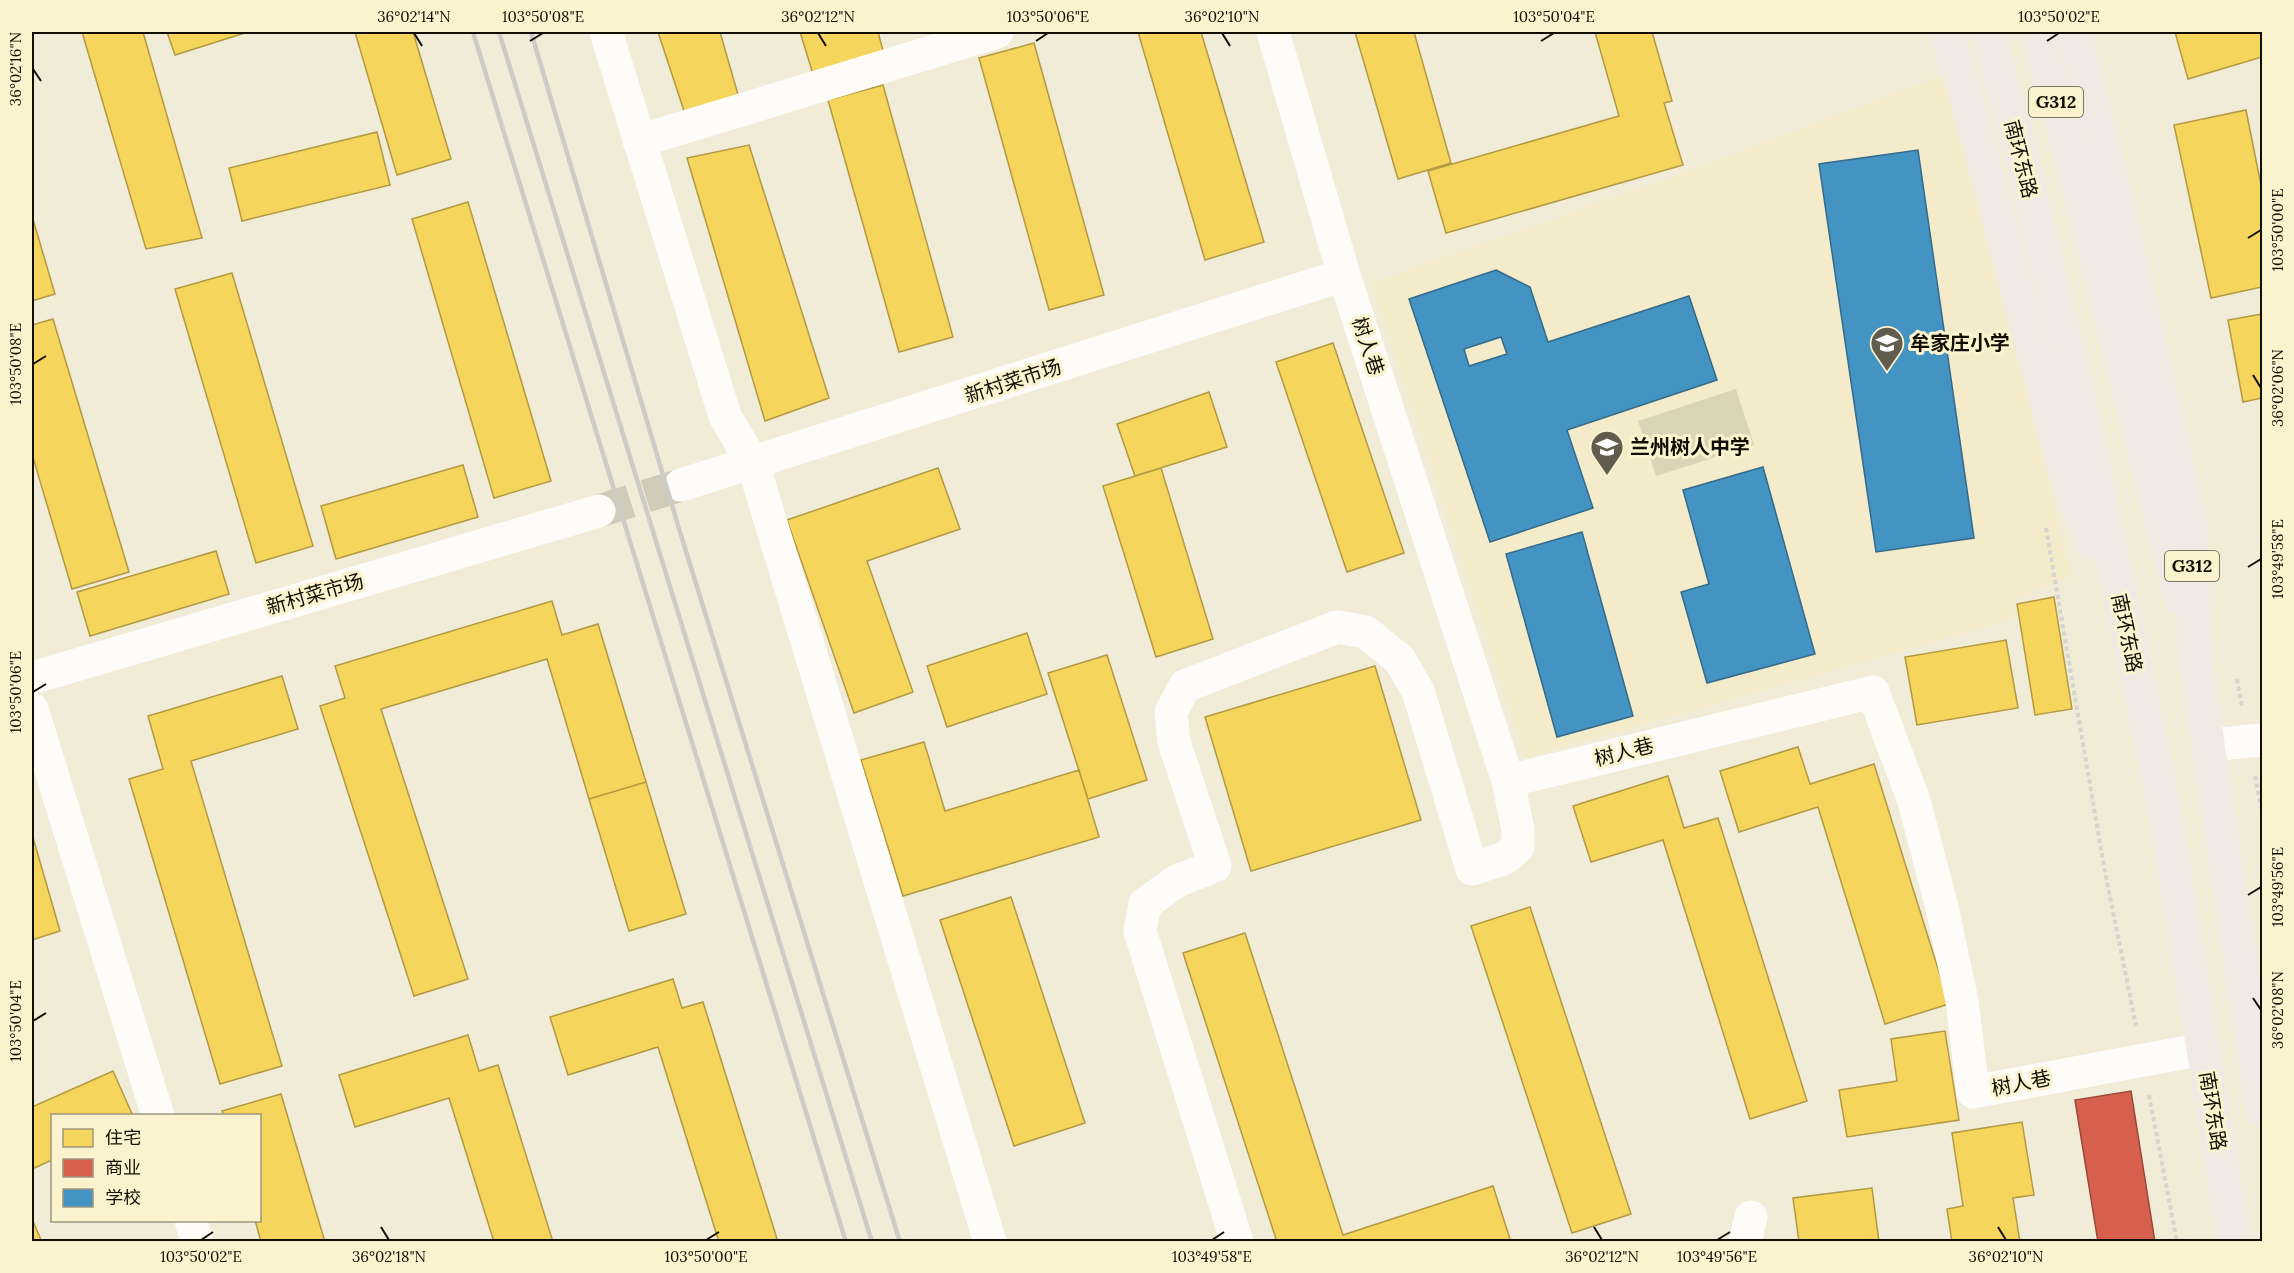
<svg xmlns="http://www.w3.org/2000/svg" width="2294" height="1273" viewBox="0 0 2294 1273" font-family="Lora,'Noto Sans SC',serif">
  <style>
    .built { fill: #f3ebca }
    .green { fill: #dcd4b7 }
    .homes { fill: #f6d55c; stroke: #b29942; stroke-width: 1.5 }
    .shops { fill: #d6604d; stroke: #9b4737; stroke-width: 1.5 }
    .schools { fill: #4393c3; stroke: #346b8a; stroke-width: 1.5; fill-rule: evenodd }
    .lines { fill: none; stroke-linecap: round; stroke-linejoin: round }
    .minor-tunnel { stroke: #cfcbb8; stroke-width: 33; stroke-dasharray: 33 16; stroke-linecap: butt }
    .path { stroke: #d6d5cf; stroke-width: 4; stroke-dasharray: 4.5 3; stroke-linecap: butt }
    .minor { stroke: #fdfcf9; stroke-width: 33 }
    .highway { stroke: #f1e9e3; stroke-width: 33 }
    .rail { stroke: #cccbc6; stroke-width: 4.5 }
    .ticks { fill: none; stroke: #120e04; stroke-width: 2 }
    .labels { text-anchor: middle; stroke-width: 6; stroke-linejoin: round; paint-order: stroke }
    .shield { fill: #fbf2ce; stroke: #585241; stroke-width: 1.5 }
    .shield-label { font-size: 18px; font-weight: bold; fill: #120e04 }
    .street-label { font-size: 20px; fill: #120e04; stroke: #fbf2ce }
    .poi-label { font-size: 20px; font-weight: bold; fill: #120e04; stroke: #fbf2ce; text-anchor: start }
    .neatline { fill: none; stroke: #120e04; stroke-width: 2 }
    .ticks-label { font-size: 15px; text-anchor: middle; fill: #120e04 }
  </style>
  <rect width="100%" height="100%" fill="#f0ecd8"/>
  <path class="built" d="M 1948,73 L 2072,575 L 2015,599 L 2014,619 L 1525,758 L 1371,283 L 1695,169 Z"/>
  <path class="green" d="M 1736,389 L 1754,445 L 1656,476 L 1638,421 Z"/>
  <path class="homes" d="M 82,32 L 143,32 L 202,238 L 146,249 Z
    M 167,32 L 248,32 L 175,55 Z
    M 355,32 L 413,32 L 451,159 L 397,175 Z
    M 658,32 L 720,32 L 739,98 L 685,114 Z
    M 800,32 L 878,32 L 884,54 L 813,74 Z
    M 1138,32 L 1201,32 L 1264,242 L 1205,260 Z
    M 1355,32 L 1414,32 L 1451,163 L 1398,179 Z
    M 1595,32 L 1652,32 L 1672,101 L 1664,103 L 1683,165 L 1446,233 L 1428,171 L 1619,116 Z
    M 2175,32 L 2262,32 L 2262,57 L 2188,79 Z
    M 1034,43 L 1104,295 L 1049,310 L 979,58 Z
    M 883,85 L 953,337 L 899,352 L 828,100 Z
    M 2246,110 L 2262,190 L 2262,287 L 2211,298 L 2174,125 Z
    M 377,132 L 390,185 L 242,221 L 229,168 Z
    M 749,145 L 829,398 L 765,421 L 687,158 Z
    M 468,202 L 551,481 L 494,498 L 412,219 Z
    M 32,216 L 55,294 L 32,301 Z
    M 232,273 L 313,546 L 256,563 L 175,289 Z
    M 2262,314 L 2262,398 L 2243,402 L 2228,320 Z
    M 53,319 L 129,572 L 72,589 L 32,454 L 32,325 Z
    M 1333,343 L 1404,553 L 1347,572 L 1276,362 Z
    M 1209,392 L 1227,447 L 1135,476 L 1117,424 Z
    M 463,465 L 478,517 L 336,559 L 321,506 Z
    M 938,468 L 960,529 L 867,561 L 913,692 L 854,713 L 787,520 Z
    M 1161,468 L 1213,639 L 1156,657 L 1103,486 Z
    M 216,551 L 229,594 L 90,636 L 77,592 Z
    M 2054,597 L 2072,709 L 2035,715 L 2017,604 Z
    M 552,601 L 562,635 L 598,624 L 646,782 L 589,799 L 547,659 L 381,709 L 468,979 L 414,996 L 320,706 L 345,698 L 335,666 Z
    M 1027,633 L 1047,694 L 947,727 L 927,666 Z
    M 2006,640 L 2018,708 L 1917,725 L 1905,657 Z
    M 1107,655 L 1147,780 L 1088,799 L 1048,673 Z
    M 1375,666 L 1421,820 L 1251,871 L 1205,717 Z
    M 282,676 L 298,729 L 191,761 L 282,1066 L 220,1084 L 129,779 L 163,769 L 148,716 Z
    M 924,742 L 945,811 L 1079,770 L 1099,837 L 903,896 L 861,760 Z
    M 1798,747 L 1810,784 L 1874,764 L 1949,1004 L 1885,1024 L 1818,807 L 1739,832 L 1720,771 Z
    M 1668,776 L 1684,828 L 1718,818 L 1807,1101 L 1750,1119 L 1663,840 L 1591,862 L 1573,806 Z
    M 646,782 L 686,914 L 629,931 L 589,799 Z
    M 32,834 L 60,931 L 32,940 Z
    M 1011,897 L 1085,1123 L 1014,1146 L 940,920 Z
    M 1530,907 L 1631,1214 L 1572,1233 L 1471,926 Z
    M 1245,933 L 1343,1235 L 1493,1186 L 1511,1242 L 1277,1242 L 1183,953 Z
    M 673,979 L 682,1008 L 703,1002 L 778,1242 L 719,1242 L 658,1047 L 568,1075 L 550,1017 Z
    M 1945,1031 L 1959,1120 L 1847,1137 L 1839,1090 L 1897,1081 L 1891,1039 Z
    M 468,1035 L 479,1071 L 498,1065 L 553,1242 L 494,1242 L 449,1098 L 355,1127 L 339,1075 Z
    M 113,1071 L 133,1116 L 52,1116 L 52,1160 L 32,1169 L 32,1107 Z
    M 281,1094 L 325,1242 L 261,1242 L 255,1220 L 260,1220 L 260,1116 L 224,1116 L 222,1111 Z
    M 2022,1122 L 2034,1195 L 2013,1198 L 2020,1242 L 1952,1242 L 1947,1209 L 1963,1206 L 1952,1133 Z
    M 1872,1188 L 1879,1242 L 1799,1242 L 1793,1198 Z
    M 32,1219 L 42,1242 L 32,1242 Z"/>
  <path class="shops" d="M 2131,1091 L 2155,1242 L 2098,1242 L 2075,1100 Z"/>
  <path class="schools" d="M 1918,150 L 1974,538 L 1876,552 L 1819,164 Z
    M 1496,270 L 1530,287 L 1548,342 L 1689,296 L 1717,380 L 1567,430 L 1593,508 L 1490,542 L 1409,299 ZM 1501,337 L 1507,354 L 1469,366 L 1464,349 Z
    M 1763,467 L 1815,654 L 1707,683 L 1681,592 L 1709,584 L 1683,490 Z
    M 1582,532 L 1633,716 L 1557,737 L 1506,554 Z"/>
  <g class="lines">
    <path class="minor-tunnel" d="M 599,511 L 681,485"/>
    <path class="path" d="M 2046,528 L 2105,872 L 2136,1026
      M 2237,679 L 2242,707
      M 2255,776 L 2262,811
      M 2149,1095 L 2177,1242"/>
    <path class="minor" d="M 606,32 L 725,416 L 753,464 L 990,1242
      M 1273,32 L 1344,275 L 1508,781 L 1873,692 L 1914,801 L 1942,908 L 1962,1001 L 1973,1092 L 2203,1049
      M 639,141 L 997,32
      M 681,485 L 1344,275
      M 32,678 L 599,511
      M 32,709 L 158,1116
      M 2208,745 L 2262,740
      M 191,1220 L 197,1242
      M 1237,1242 L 1140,931 L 1145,904 L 1177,881 L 1215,866 L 1174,742 L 1171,712 L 1185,686 L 1337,627 L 1366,632 L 1400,660 L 1418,691 L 1472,869 L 1505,858 L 1518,847 L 1518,830 L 1508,781
      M 1745,1242 L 1751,1217"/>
    <path class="highway" d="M 1946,32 L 1968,104 L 2063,467 L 2092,543
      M 1988,32 L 2022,159 L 2083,416 L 2164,806 L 2234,1242
      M 2037,32 L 2075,172 L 2180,597
      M 2074,32 L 2116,198 L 2191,526 L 2195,656 L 2262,1109"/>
    <path class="rail" d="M 473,32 L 846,1242
      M 499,32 L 872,1242
      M 531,32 L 680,532 L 900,1242"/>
  </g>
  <path class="ticks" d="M 414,33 L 422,46M 818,33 L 826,46M 1222,33 L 1230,46M 530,41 L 543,33M 1036,41 L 1048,33M 1541,41 L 1554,33M 2047,41 L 2059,33M 33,69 L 41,81M 2248,238 L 2261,230M 33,364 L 46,356M 2253,375 L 2261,388M 2248,567 L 2261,559M 33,692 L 46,684M 2248,895 L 2261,887M 2253,998 L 2261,1010M 33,1021 L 46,1013M 381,1227 L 389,1240M 1594,1227 L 1602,1240M 1998,1227 L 2006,1240M 201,1240 L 213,1232M 706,1240 L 719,1232M 1212,1240 L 1224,1232M 1717,1240 L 1730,1232"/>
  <defs>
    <symbol id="school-pin" viewBox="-11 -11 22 30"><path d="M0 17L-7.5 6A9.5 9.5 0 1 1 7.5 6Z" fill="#605c4e" stroke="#fbf2ce"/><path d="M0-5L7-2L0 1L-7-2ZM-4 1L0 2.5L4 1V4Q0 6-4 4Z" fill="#fff"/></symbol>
  </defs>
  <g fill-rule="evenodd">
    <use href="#school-pin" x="1868" y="324" width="38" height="52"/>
    <use href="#school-pin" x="1588" y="428" width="38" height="52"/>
  </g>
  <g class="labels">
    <g class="shield">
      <rect x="2029" y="87" width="54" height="30" rx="4.5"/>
      <rect x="2165" y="551" width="54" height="30" rx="4.5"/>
    </g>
    <g class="shield-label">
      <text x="2056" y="108">G312</text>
      <text x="2192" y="572">G312</text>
    </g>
    <g class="street-label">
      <text transform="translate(2021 159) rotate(76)" y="7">南环东路</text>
      <text transform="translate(1368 346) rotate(72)" y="7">树人巷</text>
      <text transform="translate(1013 381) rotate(-18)" y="7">新村菜市场</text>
      <text transform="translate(315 594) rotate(-16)" y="7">新村菜市场</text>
      <text transform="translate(2127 633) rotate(78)" y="7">南环东路</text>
      <text transform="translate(1624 752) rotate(-14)" y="7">树人巷</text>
      <text transform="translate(2021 1083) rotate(-11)" y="7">树人巷</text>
      <text transform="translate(2213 1111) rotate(81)" y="7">南环东路</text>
    </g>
    <g class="poi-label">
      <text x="1910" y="350">牟家庄小学</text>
      <text x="1630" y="454">兰州树人中学</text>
    </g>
  </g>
  <rect width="2294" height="1273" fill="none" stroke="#fbf2ce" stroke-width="66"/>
  <rect x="51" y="1114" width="210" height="108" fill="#fbf2ce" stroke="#9e977d" stroke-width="1.5"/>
  <rect x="63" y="1129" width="30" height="18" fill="#f6d55c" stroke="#9e977d" stroke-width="1.5"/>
  <text x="105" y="1144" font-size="18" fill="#120e04">住宅</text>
  <rect x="63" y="1159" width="30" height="18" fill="#d6604d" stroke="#9e977d" stroke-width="1.5"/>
  <text x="105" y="1174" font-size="18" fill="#120e04">商业</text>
  <rect x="63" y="1189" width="30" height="18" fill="#4393c3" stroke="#9e977d" stroke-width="1.5"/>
  <text x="105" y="1204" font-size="18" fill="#120e04">学校</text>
  <rect x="33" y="33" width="2228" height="1207" class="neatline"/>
  <g class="ticks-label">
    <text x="414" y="22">36°02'14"N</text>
    <text x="543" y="22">103°50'08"E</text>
    <text x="818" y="22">36°02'12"N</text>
    <text x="1048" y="22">103°50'06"E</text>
    <text x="1222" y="22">36°02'10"N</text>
    <text x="1554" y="22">103°50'04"E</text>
    <text x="2059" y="22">103°50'02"E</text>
    <text transform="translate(16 69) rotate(-90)" y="5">36°02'16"N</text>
    <text transform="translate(2278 230) rotate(-90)" y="5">103°50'00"E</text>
    <text transform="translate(16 364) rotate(-90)" y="5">103°50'08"E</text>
    <text transform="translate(2278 388) rotate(-90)" y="5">36°02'06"N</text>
    <text transform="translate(2278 559) rotate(-90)" y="5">103°49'58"E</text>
    <text transform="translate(16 692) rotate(-90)" y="5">103°50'06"E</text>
    <text transform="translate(2278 887) rotate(-90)" y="5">103°49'56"E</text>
    <text transform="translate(2278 1010) rotate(-90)" y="5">36°02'08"N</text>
    <text transform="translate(16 1021) rotate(-90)" y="5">103°50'04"E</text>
    <text x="201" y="1262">103°50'02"E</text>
    <text x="389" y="1262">36°02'18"N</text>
    <text x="706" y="1262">103°50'00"E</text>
    <text x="1212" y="1262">103°49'58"E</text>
    <text x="1602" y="1262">36°02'12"N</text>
    <text x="1717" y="1262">103°49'56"E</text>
    <text x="2006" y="1262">36°02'10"N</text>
  </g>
</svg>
